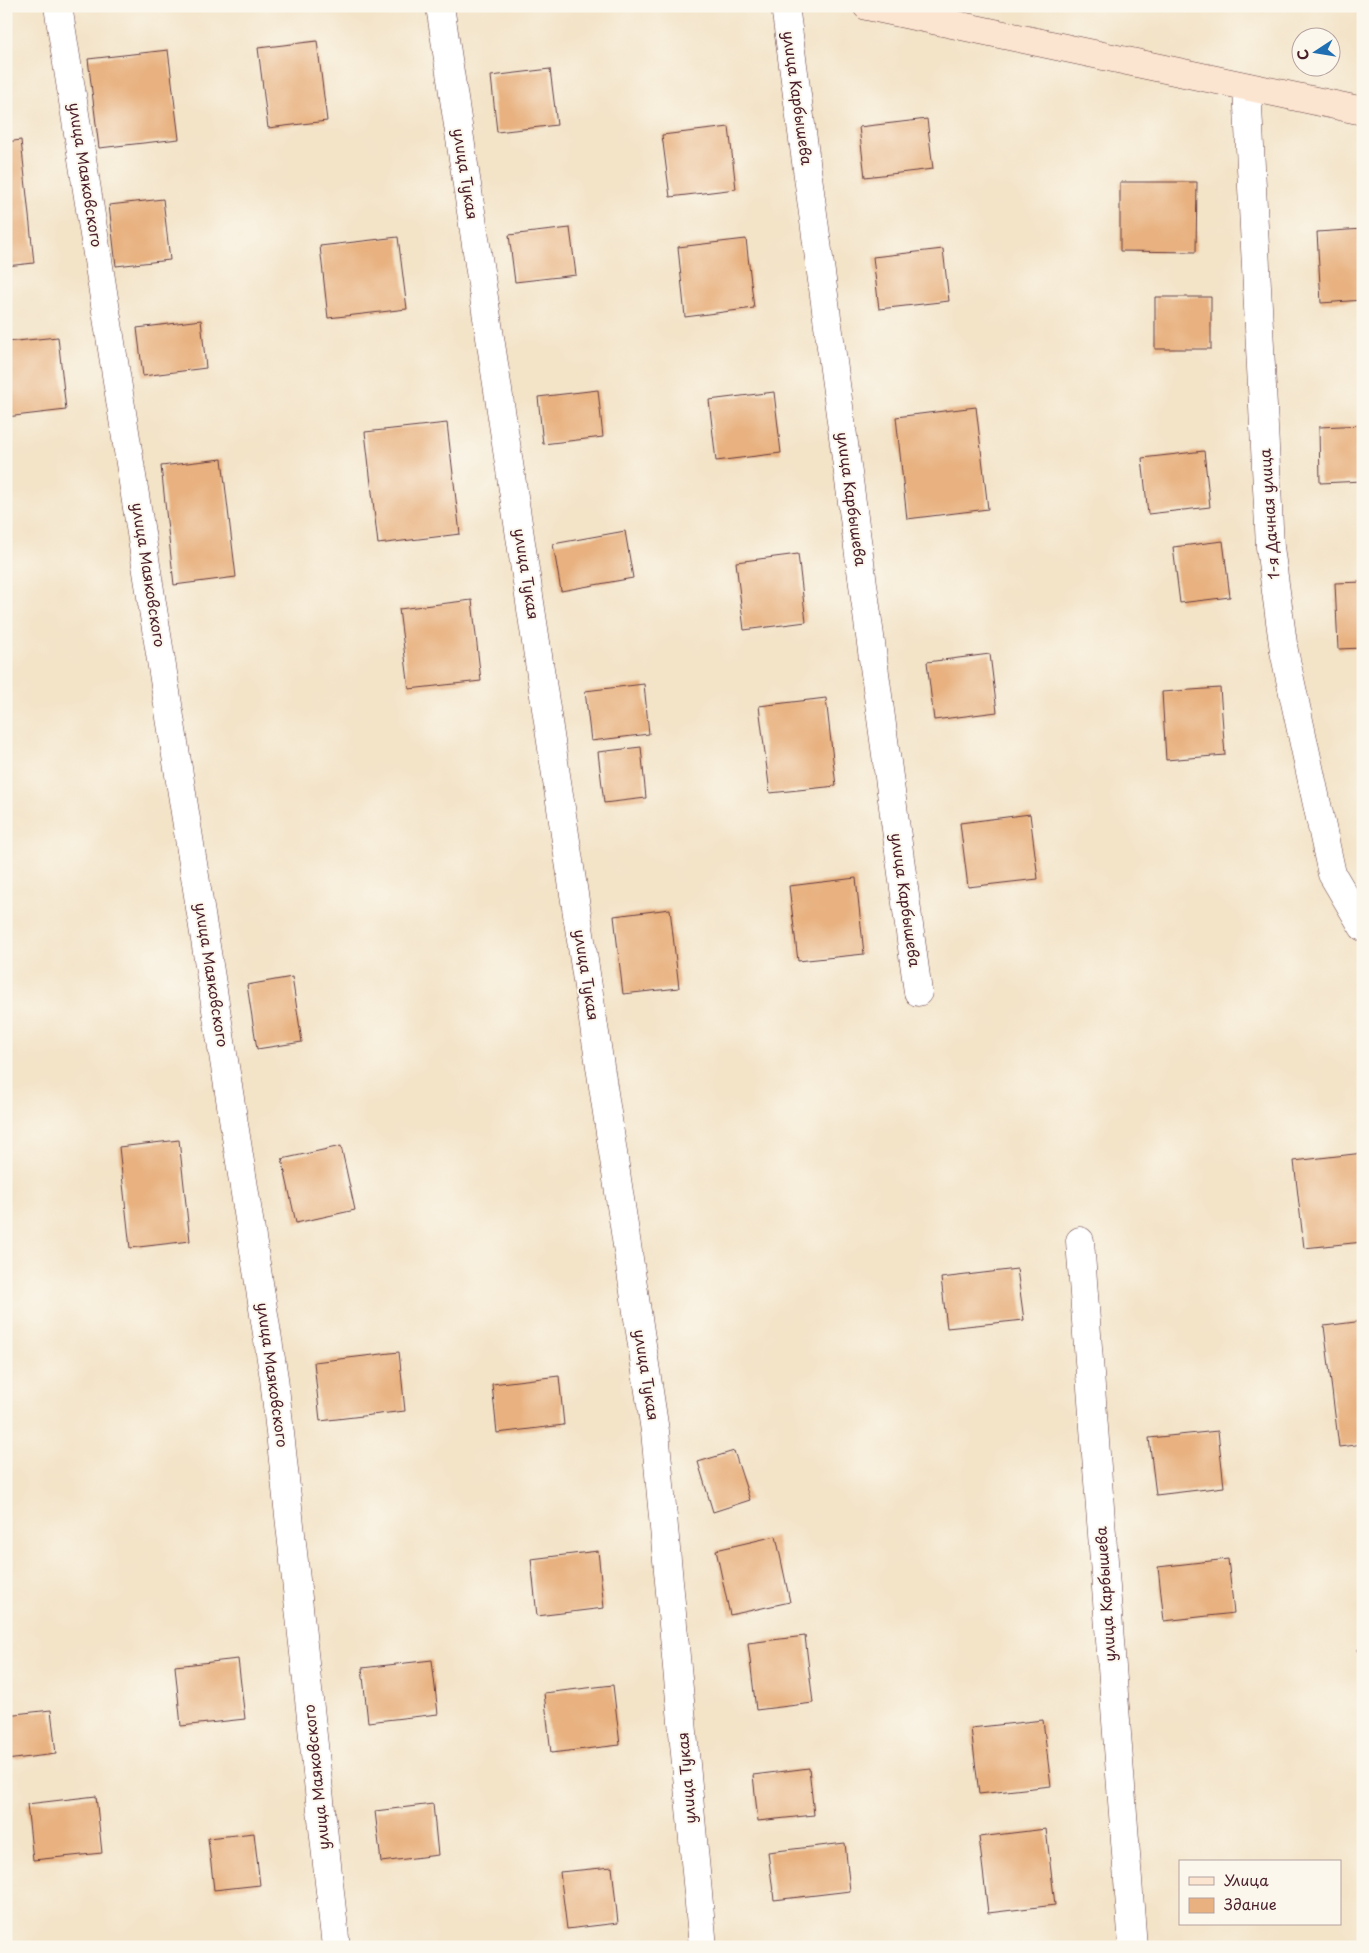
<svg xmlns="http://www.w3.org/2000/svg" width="1369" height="1953" viewBox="0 0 1369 1953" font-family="'Playpen Sans',sans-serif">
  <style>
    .building { fill: #e8b17f }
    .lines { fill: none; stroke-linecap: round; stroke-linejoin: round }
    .street-casing { stroke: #633c42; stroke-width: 29 }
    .secondary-casing { stroke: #633c42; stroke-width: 29 }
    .street { stroke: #fff; stroke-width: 28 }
    .secondary { stroke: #fce5d0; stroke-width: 28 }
    .labels { text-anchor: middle; stroke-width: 4; stroke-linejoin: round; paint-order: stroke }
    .street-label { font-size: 15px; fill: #4a1f2b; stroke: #fbf7ec }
  </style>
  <rect width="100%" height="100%" fill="#fbf7ec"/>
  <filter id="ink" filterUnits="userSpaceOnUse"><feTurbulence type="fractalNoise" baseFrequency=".02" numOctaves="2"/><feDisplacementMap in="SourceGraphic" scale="10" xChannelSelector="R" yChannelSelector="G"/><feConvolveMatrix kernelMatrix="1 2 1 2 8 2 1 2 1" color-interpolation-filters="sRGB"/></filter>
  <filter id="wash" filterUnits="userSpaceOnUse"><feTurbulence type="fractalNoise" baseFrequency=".0096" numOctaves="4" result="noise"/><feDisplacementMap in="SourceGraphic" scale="20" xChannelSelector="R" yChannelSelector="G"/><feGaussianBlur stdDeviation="1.12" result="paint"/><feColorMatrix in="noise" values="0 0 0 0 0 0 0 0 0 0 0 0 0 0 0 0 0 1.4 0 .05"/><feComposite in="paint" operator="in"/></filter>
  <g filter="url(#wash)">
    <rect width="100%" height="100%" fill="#f3e3c7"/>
    <g id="blocks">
      <path class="building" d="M 317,41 L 327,121 L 268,128 L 258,48 Z
        M 168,50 L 179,139 L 99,148 L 88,59 Z
        M 550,69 L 557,125 L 497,132 L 491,76 Z
        M 927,119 L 933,169 L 865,177 L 859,127 Z
        M 729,127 L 736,189 L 670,197 L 662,135 Z
        M 21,140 L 34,263 L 6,266 L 6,142 Z
        M 1120,182 L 1197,182 L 1196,252 L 1120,251 Z
        M 163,199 L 170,260 L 116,266 L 109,205 Z
        M 570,228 L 576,275 L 515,282 L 509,235 Z
        M 1363,229 L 1363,300 L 1321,303 L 1317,232 Z
        M 398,237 L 407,309 L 328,318 L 320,246 Z
        M 746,239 L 754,308 L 685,317 L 678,247 Z
        M 943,249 L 949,301 L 879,309 L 873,257 Z
        M 1155,297 L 1211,297 L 1211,349 L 1155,349 Z
        M 201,320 L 206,368 L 143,376 L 137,328 Z
        M 58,337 L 66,410 L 6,417 L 6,342 Z
        M 598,390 L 603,437 L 543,444 L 538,397 Z
        M 774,392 L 781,453 L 716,461 L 709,400 Z
        M 976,407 L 988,509 L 907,519 L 896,417 Z
        M 447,423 L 460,534 L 378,544 L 365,432 Z
        M 1363,425 L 1363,481 L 1320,483 L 1319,427 Z
        M 1204,451 L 1210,507 L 1148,514 L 1142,458 Z
        M 222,459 L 236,577 L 174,585 L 161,466 Z
        M 625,531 L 633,578 L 561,591 L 553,544 Z
        M 1223,541 L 1230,597 L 1180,603 L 1173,547 Z
        M 798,554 L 806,622 L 744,630 L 736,562 Z
        M 1363,582 L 1363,648 L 1338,649 L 1335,583 Z
        M 472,600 L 481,681 L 409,689 L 399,609 Z
        M 990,654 L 997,712 L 934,720 L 927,662 Z
        M 644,684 L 649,734 L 591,741 L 585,691 Z
        M 1220,688 L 1225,755 L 1166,760 L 1162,692 Z
        M 826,698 L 836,786 L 770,793 L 759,706 Z
        M 641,747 L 646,798 L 604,803 L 598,752 Z
        M 1030,814 L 1038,879 L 968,887 L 960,823 Z
        M 856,878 L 864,954 L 798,961 L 789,886 Z
        M 670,909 L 679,988 L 623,994 L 614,916 Z
        M 292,977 L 302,1042 L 257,1049 L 247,985 Z
        M 179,1140 L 190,1241 L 130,1248 L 119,1147 Z
        M 341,1146 L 355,1210 L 296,1223 L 282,1159 Z
        M 1363,1153 L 1363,1242 L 1304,1248 L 1294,1161 Z
        M 1017,1269 L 1024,1320 L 947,1328 L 941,1278 Z
        M 1363,1321 L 1363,1444 L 1339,1447 L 1324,1326 Z
        M 399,1352 L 405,1411 L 320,1421 L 314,1362 Z
        M 559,1376 L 564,1425 L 497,1433 L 492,1384 Z
        M 1218,1431 L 1224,1487 L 1156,1495 L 1149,1438 Z
        M 734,1451 L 750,1500 L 713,1512 L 698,1462 Z
        M 776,1536 L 790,1602 L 730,1615 L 716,1550 Z
        M 598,1551 L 604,1608 L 537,1616 L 531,1559 Z
        M 1228,1559 L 1234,1613 L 1164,1621 L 1158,1567 Z
        M 805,1636 L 813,1703 L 756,1710 L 748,1643 Z
        M 1363,1648 L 1363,1679 L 1362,1679 L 1358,1649 Z
        M 238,1659 L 245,1719 L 181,1726 L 175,1666 Z
        M 432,1660 L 438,1714 L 368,1722 L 362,1668 Z
        M 613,1685 L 620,1745 L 551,1753 L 544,1693 Z
        M 51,1710 L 56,1754 L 6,1760 L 6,1715 Z
        M 1043,1720 L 1051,1786 L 979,1794 L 971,1728 Z
        M 809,1768 L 814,1815 L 758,1821 L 753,1775 Z
        M 96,1796 L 102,1853 L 33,1860 L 27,1804 Z
        M 433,1804 L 438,1855 L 381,1862 L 375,1811 Z
        M 1046,1829 L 1055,1905 L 988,1913 L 979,1837 Z
        M 254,1833 L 260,1885 L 214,1890 L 208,1838 Z
        M 845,1843 L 850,1891 L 774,1900 L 768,1852 Z
        M 612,1867 L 618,1923 L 567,1929 L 560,1872 Z"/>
    </g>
  </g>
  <g filter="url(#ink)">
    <use href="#blocks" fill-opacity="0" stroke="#633c42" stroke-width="1"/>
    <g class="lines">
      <defs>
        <path id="street" d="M 58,6 L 274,1378 L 336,1947
          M 440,6 L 655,1431 L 703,1947
          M 785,6 L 918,992
          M 1247,87 L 1270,547 L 1284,651 L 1332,874 L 1363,927
          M 1080,1241 L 1133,1947"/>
        <path id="secondary" d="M 867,6 L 1363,111"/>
      </defs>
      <use href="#street" class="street-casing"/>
      <use href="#secondary" class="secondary-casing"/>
      <use href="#street" class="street"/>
      <use href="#secondary" class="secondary"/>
    </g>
  </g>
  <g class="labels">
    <g class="street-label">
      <text transform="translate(797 98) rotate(82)" y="5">улица Карбышева</text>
      <text transform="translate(465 174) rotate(81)" y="5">улица Тукая</text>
      <text transform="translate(85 175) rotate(81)" y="5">улица Маяковского</text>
      <text transform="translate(851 499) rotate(82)" y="5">улица Карбышева</text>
      <text transform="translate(1270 514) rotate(-94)" y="5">1-я Дачная улица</text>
      <text transform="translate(526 574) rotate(81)" y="5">улица Тукая</text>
      <text transform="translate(148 575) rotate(81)" y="5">улица Маяковского</text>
      <text transform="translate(905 900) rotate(82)" y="5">улица Карбышева</text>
      <text transform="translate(211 975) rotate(81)" y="5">улица Маяковского</text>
      <text transform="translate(586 975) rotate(81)" y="5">улица Тукая</text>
      <text transform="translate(272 1375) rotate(82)" y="5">улица Маяковского</text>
      <text transform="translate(646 1375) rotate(81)" y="5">улица Тукая</text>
      <text transform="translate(1106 1594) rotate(-94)" y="5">улица Карбышева</text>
      <text transform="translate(317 1777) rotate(-96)" y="5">улица Маяковского</text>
      <text transform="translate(687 1778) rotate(-95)" y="5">улица Тукая</text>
    </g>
  </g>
  <rect width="1369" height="1953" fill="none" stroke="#fbf7ec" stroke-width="25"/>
  <rect x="1179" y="1860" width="162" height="65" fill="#fbf7ec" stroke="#b4a19f"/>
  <rect x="1189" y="1877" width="25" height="8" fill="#fce5d0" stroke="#b4a19f"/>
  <text x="1224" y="1886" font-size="15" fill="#4a1f2b">Улица</text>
  <rect x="1189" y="1898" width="25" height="15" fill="#e8b17f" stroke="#b4a19f"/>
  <text x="1224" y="1910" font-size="15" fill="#4a1f2b">Здание</text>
  <g transform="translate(1316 52) rotate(258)"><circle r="24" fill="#fbf7ec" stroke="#b4a19f"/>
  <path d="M0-4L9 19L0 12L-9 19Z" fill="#1f6fb2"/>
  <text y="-8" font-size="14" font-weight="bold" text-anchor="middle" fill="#4a1f2b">С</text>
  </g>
</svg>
